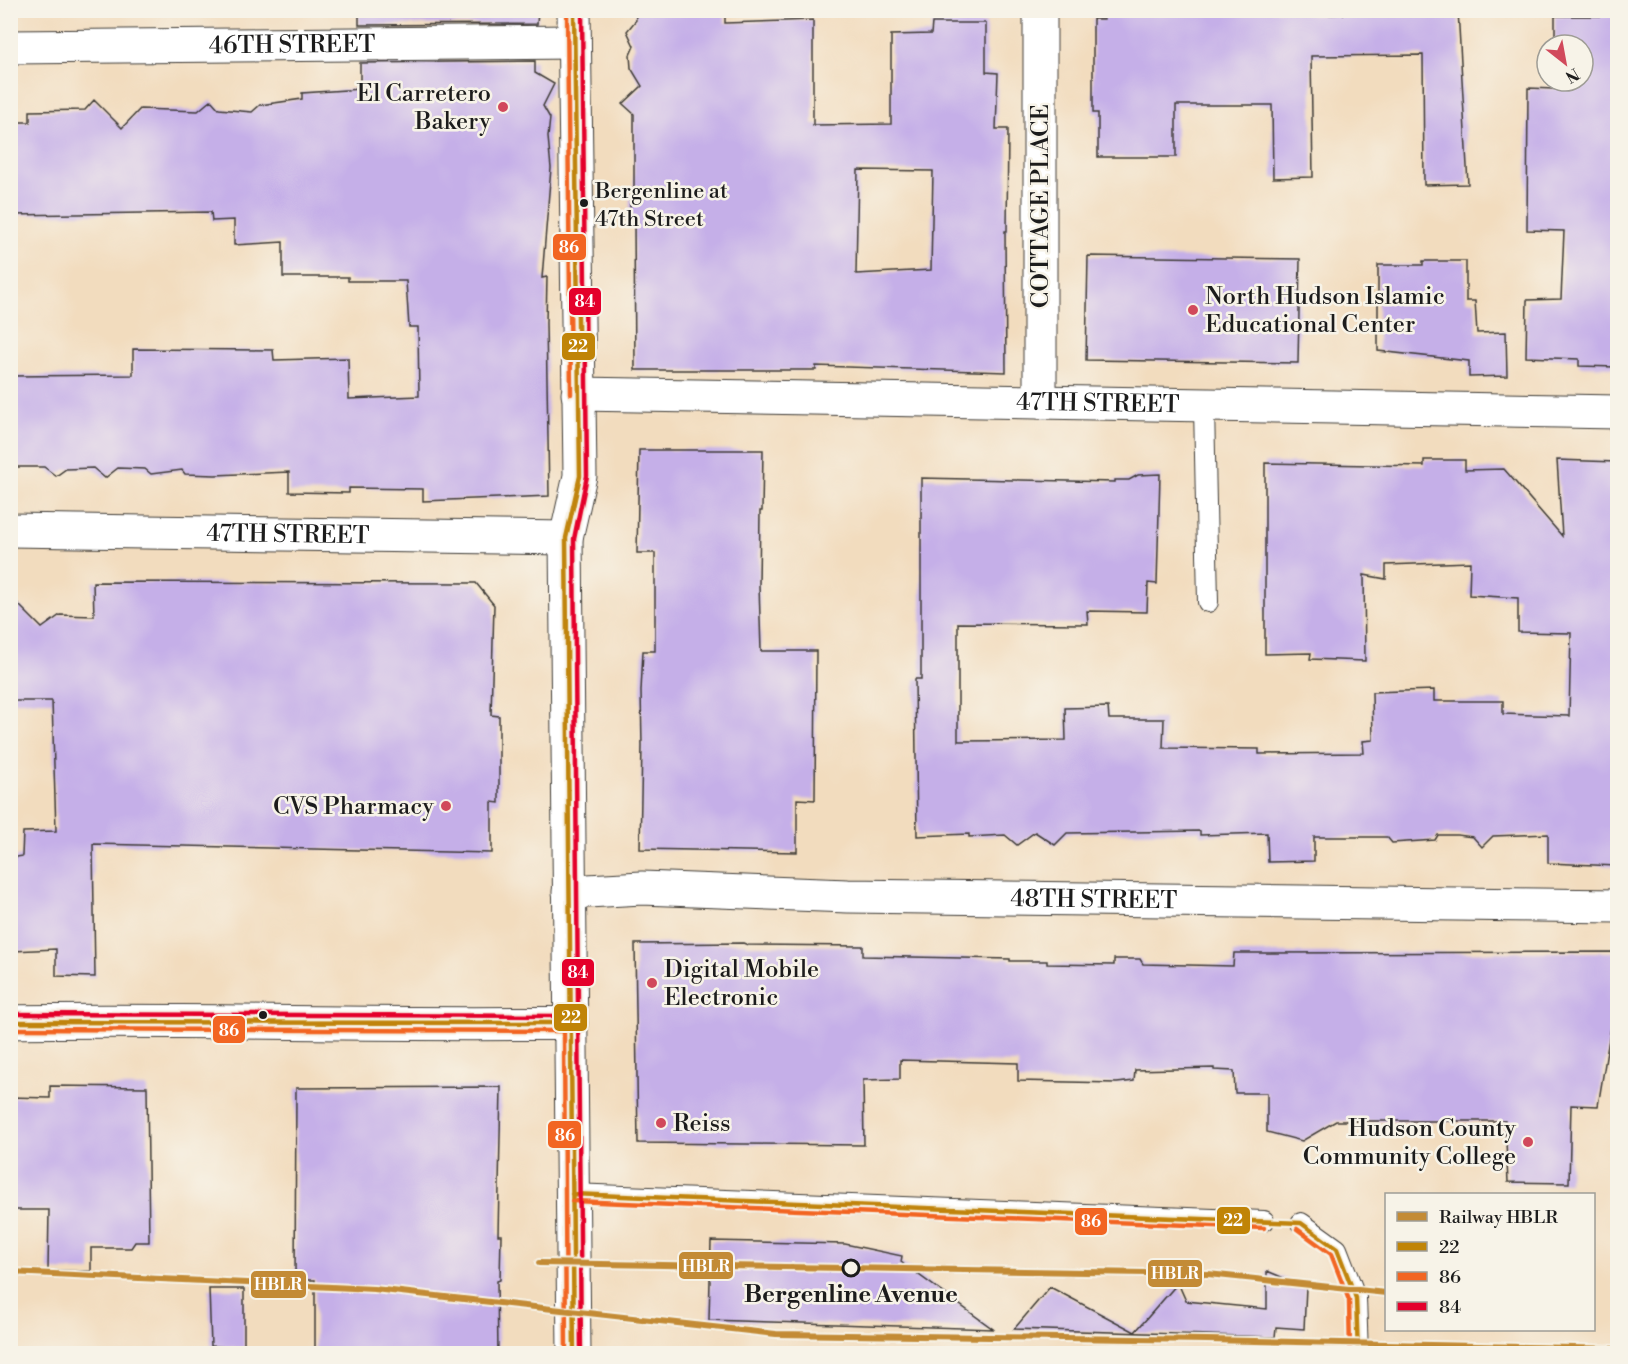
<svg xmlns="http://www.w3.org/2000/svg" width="1628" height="1364" viewBox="0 0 1628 1364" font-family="'Libre Bodoni',serif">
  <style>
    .building { fill: #c5afe8; fill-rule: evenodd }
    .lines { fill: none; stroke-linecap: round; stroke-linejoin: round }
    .service-casing { stroke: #3c3934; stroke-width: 22 }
    .minor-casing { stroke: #3c3934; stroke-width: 35 }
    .tertiary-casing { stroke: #3c3934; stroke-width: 35 }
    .service { stroke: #fff; stroke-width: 20 }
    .minor { stroke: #fff; stroke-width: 33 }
    .tertiary { stroke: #fff; stroke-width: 33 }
    .bus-1-casing { stroke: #f7f3e8; stroke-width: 9 }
    .bus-2-casing { stroke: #f7f3e8; stroke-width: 9 }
    .bus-3-casing { stroke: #f7f3e8; stroke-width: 9 }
    .bus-1 { stroke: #c08407; stroke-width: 4.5 }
    .bus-2 { stroke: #f26522; stroke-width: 4.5 }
    .bus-3 { stroke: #e4002b; stroke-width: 4.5 }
    .rail-1-casing { stroke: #f7f3e8; stroke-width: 10 }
    .rail-1 { stroke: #c38b36; stroke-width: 6 }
    .poi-dot { fill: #d1495b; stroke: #f7f3e8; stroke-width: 2 }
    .bus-dot { fill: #1c1c1c; stroke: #f7f3e8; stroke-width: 2 }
    .stop-dot { fill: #f7f3e8; stroke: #1c1c1c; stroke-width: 3 }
    .labels { text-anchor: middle; stroke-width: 5; stroke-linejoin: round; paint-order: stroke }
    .bus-label { font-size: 22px; fill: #1c1c1c; stroke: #f7f3e8; text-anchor: start }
    .street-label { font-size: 24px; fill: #1c1c1c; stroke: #f7f3e8 }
    .poi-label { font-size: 24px; fill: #1c1c1c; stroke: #f7f3e8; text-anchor: end }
    .stop-label { font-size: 24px; font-weight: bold; fill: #1c1c1c; stroke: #f7f3e8 }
    .line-badge { stroke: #f7f3e8; stroke-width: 2 }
    .badge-label { font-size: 16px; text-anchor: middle; font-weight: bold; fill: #fff }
  </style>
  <rect width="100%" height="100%" fill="#f7f3e8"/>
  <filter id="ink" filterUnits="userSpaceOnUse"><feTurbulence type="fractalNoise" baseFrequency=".0167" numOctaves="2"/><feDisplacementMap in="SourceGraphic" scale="12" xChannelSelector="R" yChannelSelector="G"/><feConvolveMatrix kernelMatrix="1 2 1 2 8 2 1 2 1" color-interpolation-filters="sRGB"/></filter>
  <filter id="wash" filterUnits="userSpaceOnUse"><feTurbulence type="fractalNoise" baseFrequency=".008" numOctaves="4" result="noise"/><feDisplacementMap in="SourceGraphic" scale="24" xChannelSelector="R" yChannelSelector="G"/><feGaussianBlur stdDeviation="1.35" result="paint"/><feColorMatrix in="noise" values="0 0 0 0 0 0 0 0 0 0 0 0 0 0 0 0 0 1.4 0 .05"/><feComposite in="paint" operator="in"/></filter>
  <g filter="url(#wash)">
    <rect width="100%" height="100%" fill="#f2dcbe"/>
    <g id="blocks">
      <path class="building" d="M 359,10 L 538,10 L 537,24 L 359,25 Z
        M 635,10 L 725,10 L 725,23 L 813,20 L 813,125 L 891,124 L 891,35 L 931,34 L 932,23 L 986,23 L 986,72 L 998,73 L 996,129 L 1008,129 L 1007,231 L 1005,231 L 1006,372 L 816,366 L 816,370 L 635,370 L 634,219 L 630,211 L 630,199 L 634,194 L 634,114 L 623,104 L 642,86 L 631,68 L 630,55 L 634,46 L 627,31 L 636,20 ZM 858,170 L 933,171 L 931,270 L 856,274 Z
        M 1104,10 L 1310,10 L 1310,15 L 1392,13 L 1392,10 L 1458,10 L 1468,184 L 1424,185 L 1423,55 L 1311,56 L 1313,177 L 1273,178 L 1272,105 L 1176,105 L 1176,157 L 1098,157 L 1098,113 L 1093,113 L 1093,19 L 1104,19 Z
        M 1555,16 L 1617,16 L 1617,367 L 1579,366 L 1579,359 L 1526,357 L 1527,300 L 1561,299 L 1564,231 L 1527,230 L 1528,88 L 1555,89 L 1555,81 L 1583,81 L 1583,45 L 1555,45 Z
        M 535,61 L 535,73 L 554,84 L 543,106 L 550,118 L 548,137 L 551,168 L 542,278 L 547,277 L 546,323 L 549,496 L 423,501 L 423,489 L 349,488 L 349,493 L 289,492 L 289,472 L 215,475 L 185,474 L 182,470 L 151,474 L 145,469 L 118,468 L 105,478 L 93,468 L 66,469 L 56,476 L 44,467 L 10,467 L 10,376 L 133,375 L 133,349 L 273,350 L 274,360 L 348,358 L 349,399 L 419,396 L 418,327 L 409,327 L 406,281 L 348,281 L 348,277 L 283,277 L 283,242 L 234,245 L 234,220 L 212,221 L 211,212 L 10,215 L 10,122 L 30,122 L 30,111 L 85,110 L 94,100 L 122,128 L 140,109 L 198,111 L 211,100 L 219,109 L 252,112 L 260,105 L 302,99 L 302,93 L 360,89 L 360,63 Z
        M 1088,256 L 1300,259 L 1298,363 L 1086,360 Z
        M 1423,261 L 1466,261 L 1466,301 L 1475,301 L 1477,333 L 1506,332 L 1507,376 L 1469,377 L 1469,361 L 1378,351 L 1378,265 L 1423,265 Z
        M 639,450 L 763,450 L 762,511 L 760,511 L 759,585 L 761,651 L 816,651 L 815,800 L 797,799 L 797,852 L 640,849 L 642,746 L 641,691 L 643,651 L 655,651 L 655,553 L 637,553 Z
        M 1424,460 L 1465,460 L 1465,470 L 1504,469 L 1562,536 L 1557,460 L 1617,462 L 1617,866 L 1548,863 L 1548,834 L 1493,836 L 1482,847 L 1473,837 L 1457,835 L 1438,835 L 1435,840 L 1392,843 L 1387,837 L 1314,837 L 1314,861 L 1268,862 L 1267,833 L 1200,835 L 1200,831 L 1067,833 L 1055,845 L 1035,832 L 1017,845 L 1005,835 L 969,837 L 969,834 L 917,836 L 915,679 L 921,679 L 921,478 L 1115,482 L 1115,480 L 1129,480 L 1138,475 L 1160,474 L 1157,584 L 1148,583 L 1147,612 L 1087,611 L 1088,624 L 958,623 L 958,741 L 1066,740 L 1065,708 L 1108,707 L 1109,719 L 1164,719 L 1163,748 L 1259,749 L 1259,754 L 1364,753 L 1363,741 L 1373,740 L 1372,692 L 1434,690 L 1434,701 L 1503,701 L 1503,714 L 1569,716 L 1571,633 L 1518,632 L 1518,598 L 1469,595 L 1470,562 L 1386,565 L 1386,579 L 1364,575 L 1365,661 L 1310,659 L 1311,653 L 1265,654 L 1265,463 L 1424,466 Z
        M 93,582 L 476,583 L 494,605 L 491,715 L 499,716 L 499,803 L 492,802 L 492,853 L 93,844 L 95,977 L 56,976 L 56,949 L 13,951 L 10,858 L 22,856 L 23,832 L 56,831 L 52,701 L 10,701 L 10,596 L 42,628 L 60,615 L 94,616 Z
        M 743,943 L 748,945 L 863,946 L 863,956 L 1010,959 L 1010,961 L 1047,961 L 1047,964 L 1114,965 L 1114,959 L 1140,959 L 1143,964 L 1233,966 L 1234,953 L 1617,952 L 1617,990 L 1598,1106 L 1571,1105 L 1569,1183 L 1508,1182 L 1505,1121 L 1336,1121 L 1302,1141 L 1267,1132 L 1267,1093 L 1235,1093 L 1234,1071 L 1214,1070 L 1214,1068 L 1135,1070 L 1134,1081 L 1117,1083 L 1018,1081 L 1018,1063 L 900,1060 L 900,1079 L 863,1080 L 864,1145 L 638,1143 L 635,944 Z
        M 50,1086 L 147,1087 L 149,1242 L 135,1242 L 131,1248 L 91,1248 L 91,1271 L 48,1270 L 49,1210 L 10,1210 L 10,1097 L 50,1098 Z
        M 501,1087 L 498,1235 L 501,1235 L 500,1280 L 497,1281 L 498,1353 L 315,1353 L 315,1280 L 295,1280 L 296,1088 Z
        M 711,1241 L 845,1244 L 902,1256 L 901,1262 L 993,1329 L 709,1320 Z
        M 1267,1271 L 1306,1287 L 1304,1329 L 1276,1327 L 1275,1337 L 1014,1329 L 1050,1287 L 1135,1332 L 1178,1283 L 1186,1301 L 1267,1309 Z
        M 209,1289 L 244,1289 L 244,1348 L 211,1346 Z"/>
    </g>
  </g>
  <g filter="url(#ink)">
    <use href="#blocks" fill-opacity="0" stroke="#3c3934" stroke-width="1.5"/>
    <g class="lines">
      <defs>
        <path id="service" d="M 1204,406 L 1208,602
          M 572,1194 L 1264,1221
          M 1301,1223 L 1337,1249 L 1356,1298 L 1358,1354"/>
        <g id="minor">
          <path d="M 1040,10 L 1040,402"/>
          <path id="s1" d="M 10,47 L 574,42"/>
          <path id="s2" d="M 578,394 L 1618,412"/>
          <path id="s3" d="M 10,530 L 566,538"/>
          <path id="s4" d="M 569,892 L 642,888 L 848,896 L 1618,906"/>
        </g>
        <path id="tertiary" d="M 574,10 L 580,476 L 566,538 L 574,1354
          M 10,1022 C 198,1019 384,1026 571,1023"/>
      </defs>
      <use href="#service" class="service-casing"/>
      <use href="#minor" class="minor-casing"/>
      <use href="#tertiary" class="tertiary-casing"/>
      <use href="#service" class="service"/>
      <use href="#minor" class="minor"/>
      <use href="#tertiary" class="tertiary"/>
      <defs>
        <path id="bus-1" d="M 10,1022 L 571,1023
          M 572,1194 L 1301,1223 L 1337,1249 L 1356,1298 L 1358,1354
          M 574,1354 L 566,538 L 580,476 L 574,10"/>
        <path id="bus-2" d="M 567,10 L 571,394
          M 10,1029 L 564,1031 L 566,1354
          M 572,1201 L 1264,1228
          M 1297,1229 L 1331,1254 L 1349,1300 L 1350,1354"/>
        <path id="bus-3" d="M 10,1014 L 571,1016
          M 581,1354 L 574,539 L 587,476 L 582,10"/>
      </defs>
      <use href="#bus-1" class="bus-1-casing"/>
      <use href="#bus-2" class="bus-2-casing"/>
      <use href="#bus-3" class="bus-3-casing"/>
      <use href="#bus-1" class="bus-1"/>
      <use href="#bus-2" class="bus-2"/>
      <use href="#bus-3" class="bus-3"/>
      <defs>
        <path id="rail-1" d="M 539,1263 L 1208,1274 L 1386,1293
          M 10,1272 L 374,1289 L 776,1334 L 1207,1340 L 1618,1349"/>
      </defs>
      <use href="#rail-1" class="rail-1-casing"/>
      <use href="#rail-1" class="rail-1"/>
    </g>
  </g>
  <g class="poi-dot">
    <circle cx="503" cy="107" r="6"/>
    <circle cx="1193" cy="310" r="6"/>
    <circle cx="446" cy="806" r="6"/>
    <circle cx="652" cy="983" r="6"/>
    <circle cx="661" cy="1123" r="6"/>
    <circle cx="1528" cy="1142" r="6"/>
  </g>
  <g class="bus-dot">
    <circle cx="584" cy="203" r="5"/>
    <circle cx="263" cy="1015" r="5"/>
  </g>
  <circle class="stop-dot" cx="851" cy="1268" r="8"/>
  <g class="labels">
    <g class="bus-label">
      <text x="595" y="198">Bergenline at<tspan x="595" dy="28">47th Street</tspan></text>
    </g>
    <g class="street-label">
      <text dy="8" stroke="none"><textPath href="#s1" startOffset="282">46TH STREET</textPath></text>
      <text transform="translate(1040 206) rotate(-90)" y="8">COTTAGE PLACE</text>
      <text dy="8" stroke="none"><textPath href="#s2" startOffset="520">47TH STREET</textPath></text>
      <text dy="8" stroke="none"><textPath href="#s3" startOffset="278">47TH STREET</textPath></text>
      <text dy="8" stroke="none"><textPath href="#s4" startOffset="525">48TH STREET</textPath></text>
    </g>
    <g class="poi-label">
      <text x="491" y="101">El Carretero<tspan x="491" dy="28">Bakery</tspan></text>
      <text x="1205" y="304" text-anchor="start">North Hudson Islamic<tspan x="1205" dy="28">Educational Center</tspan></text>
      <text x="434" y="814">CVS Pharmacy</text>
      <text x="664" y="977" text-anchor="start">Digital Mobile<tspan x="664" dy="28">Electronic</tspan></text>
      <text x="673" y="1131" text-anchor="start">Reiss</text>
      <text x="1516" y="1136">Hudson County<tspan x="1516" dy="28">Community College</tspan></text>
    </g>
    <g class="stop-label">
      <text x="851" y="1302">Bergenline Avenue</text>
    </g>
  </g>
  <g class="line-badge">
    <rect x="552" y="233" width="35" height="28" rx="6" fill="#f26522"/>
    <rect x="568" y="287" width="34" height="29" rx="6" fill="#e4002b"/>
    <rect x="561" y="332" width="35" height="29" rx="6" fill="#c08407"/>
    <rect x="561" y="958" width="34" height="29" rx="6" fill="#e4002b"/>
    <rect x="553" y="1003" width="35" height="29" rx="6" fill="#c08407"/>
    <rect x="212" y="1015" width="34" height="29" rx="6" fill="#f26522"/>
    <rect x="547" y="1120" width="35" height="29" rx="6" fill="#f26522"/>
    <rect x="1216" y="1206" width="35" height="29" rx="6" fill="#c08407"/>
    <rect x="1074" y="1207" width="34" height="29" rx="6" fill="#f26522"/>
    <rect x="678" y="1251" width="56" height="29" rx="6" fill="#c38b36"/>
    <rect x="1147" y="1259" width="56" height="29" rx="6" fill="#c38b36"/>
    <rect x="250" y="1270" width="57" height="29" rx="6" fill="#c38b36"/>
  </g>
  <g class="badge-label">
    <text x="569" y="253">86</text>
    <text x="585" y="307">84</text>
    <text x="578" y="352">22</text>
    <text x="578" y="978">84</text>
    <text x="571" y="1023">22</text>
    <text x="229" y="1036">86</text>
    <text x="565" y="1141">86</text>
    <text x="1233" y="1226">22</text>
    <text x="1091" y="1227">86</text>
    <text x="706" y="1272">HBLR</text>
    <text x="1175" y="1279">HBLR</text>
    <text x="278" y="1290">HBLR</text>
  </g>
  <rect width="1628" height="1364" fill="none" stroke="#f7f3e8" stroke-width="36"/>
  <rect x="1385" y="1193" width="210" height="138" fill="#f7f3e8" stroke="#9f9d96" stroke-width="1.5"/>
  <rect x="1397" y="1212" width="30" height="9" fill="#c38b36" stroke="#9f9d96" stroke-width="1.5"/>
  <text x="1439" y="1223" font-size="18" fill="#1c1c1c">Railway HBLR</text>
  <rect x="1397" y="1242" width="30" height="9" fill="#c08407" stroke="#9f9d96" stroke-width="1.5"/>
  <text x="1439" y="1253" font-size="18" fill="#1c1c1c">22</text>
  <rect x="1397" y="1272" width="30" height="9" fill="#f26522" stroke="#9f9d96" stroke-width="1.5"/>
  <text x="1439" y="1283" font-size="18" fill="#1c1c1c">86</text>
  <rect x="1397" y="1302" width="30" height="9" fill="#e4002b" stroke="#9f9d96" stroke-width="1.5"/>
  <text x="1439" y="1313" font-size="18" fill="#1c1c1c">84</text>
  <g transform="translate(1565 63) rotate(149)"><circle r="28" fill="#f7f3e8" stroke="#9f9d96" stroke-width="1.5"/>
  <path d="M0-4.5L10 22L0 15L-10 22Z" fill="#d1495b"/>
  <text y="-9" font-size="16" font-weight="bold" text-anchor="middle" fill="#1c1c1c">N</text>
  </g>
</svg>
